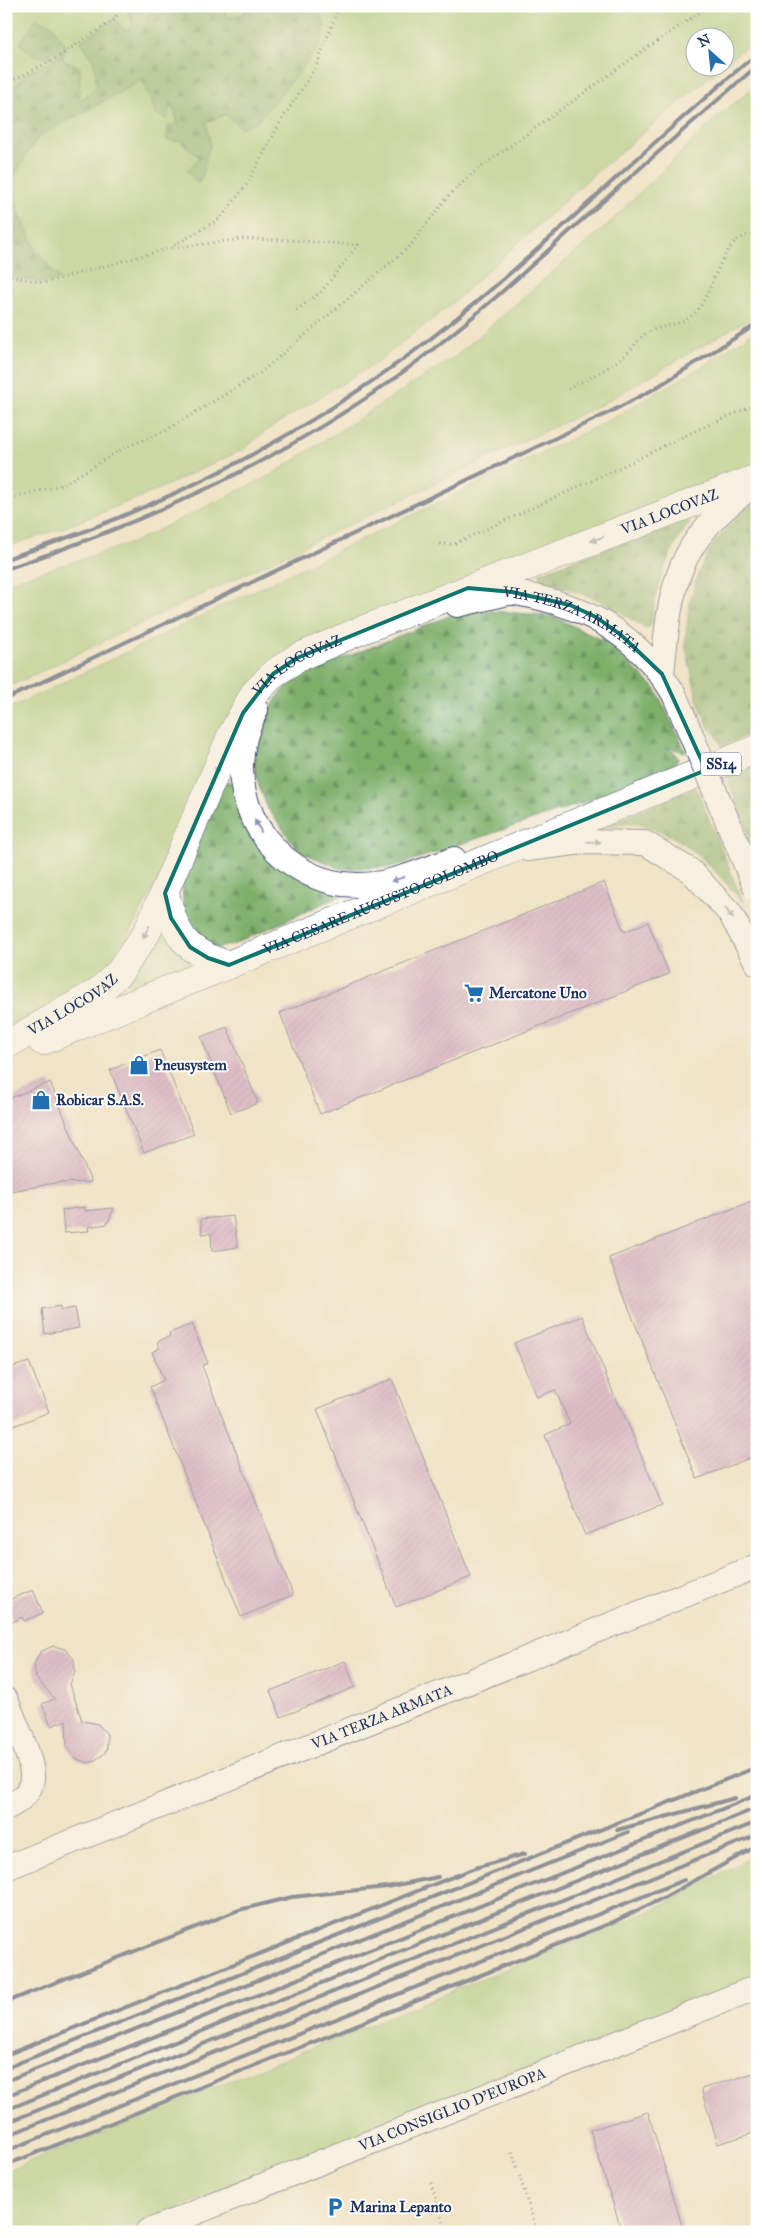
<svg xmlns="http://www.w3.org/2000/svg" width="763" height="2238" viewBox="0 0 763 2238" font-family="'IM FELL Great Primer',serif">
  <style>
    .grass { fill: #9ecb79; stroke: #5c7d6c }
    .forest { fill: url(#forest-firs); stroke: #4c6f64 }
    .building { fill: url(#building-hatch) }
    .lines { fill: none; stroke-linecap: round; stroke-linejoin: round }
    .minor-casing { stroke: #3b4a6e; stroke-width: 26 }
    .major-casing { stroke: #3b4a6e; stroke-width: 29 }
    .path { stroke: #3b4a6e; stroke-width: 3; stroke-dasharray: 1 4; stroke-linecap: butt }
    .minor { stroke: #fff; stroke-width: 24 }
    .major { stroke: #fff; stroke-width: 28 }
    .rail { stroke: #1b2f5e; stroke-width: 4 }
    .minor-bridge-casing { stroke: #3b4a6e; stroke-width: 26; stroke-linecap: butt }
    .minor-bridge { stroke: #fff; stroke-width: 24 }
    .oneway { fill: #8d97ae }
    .marked { fill: none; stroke: #0f766e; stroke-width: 4; stroke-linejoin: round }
    .labels { text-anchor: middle; stroke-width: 4; stroke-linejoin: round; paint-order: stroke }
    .shield { fill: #fff; stroke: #5f6d8e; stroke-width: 1 }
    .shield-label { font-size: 14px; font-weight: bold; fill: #1b2f5e }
    .street-label { font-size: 15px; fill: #1b2f5e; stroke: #fff }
    .poi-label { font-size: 15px; font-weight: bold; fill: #1b2f5e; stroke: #fff; text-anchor: start }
  </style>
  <defs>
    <pattern id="forest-firs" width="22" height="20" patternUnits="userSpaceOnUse" patternTransform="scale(1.25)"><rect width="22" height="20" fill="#7eaf69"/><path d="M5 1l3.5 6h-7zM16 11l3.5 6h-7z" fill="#668f5a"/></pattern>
    <pattern id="building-hatch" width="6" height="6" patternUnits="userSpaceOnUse" patternTransform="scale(1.25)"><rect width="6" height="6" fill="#c791c8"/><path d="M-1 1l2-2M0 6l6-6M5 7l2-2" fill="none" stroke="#a177a6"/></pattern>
  </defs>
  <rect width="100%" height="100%" fill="#fff"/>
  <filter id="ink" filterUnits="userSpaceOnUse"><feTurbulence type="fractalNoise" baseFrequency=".02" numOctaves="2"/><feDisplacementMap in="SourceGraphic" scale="10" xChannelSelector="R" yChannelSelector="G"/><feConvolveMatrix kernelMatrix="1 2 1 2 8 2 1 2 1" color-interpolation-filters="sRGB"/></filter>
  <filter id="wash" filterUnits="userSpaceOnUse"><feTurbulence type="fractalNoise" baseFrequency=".0096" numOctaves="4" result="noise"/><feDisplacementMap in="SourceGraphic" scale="20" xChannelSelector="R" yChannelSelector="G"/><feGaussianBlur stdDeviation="1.12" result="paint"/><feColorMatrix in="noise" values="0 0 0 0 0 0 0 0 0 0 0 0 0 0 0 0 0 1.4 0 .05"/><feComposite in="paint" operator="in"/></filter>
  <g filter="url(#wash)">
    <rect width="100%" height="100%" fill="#f0e3c6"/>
    <path class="grass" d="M 6,6 L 130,6 L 127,9 L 133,24 L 94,62 L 97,87 L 79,102 L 80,67 L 63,60 L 65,46 L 52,25 L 55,59 L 26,74 L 6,97 Z
      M 222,6 L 245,6 L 245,13 L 228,18 Z
      M 312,6 L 757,6 L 757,37 L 726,63 L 726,38 L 696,38 L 696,68 L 720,68 L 593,175 L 450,305 L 380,360 L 267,430 L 244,449 L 150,493 L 63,528 L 6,547 L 6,275 L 44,283 L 60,279 L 37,252 L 7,186 L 38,137 L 142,80 C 169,101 178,105 180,141 L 201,159 L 187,170 L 198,183 C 207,169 202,159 210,146 L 206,123 L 282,90 L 300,71 Z
      M 757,85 L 757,314 L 602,404 L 6,688 L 6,583 L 132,543 L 271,475 L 456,356 L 608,224 L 717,117 Z
      M 757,330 L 757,464 L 276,658 L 123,945 L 85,990 L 6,1026 L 6,710 L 604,423 L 693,372 Z
      M 168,932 L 193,961 L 191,967 L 133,990 L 130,989 L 127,981 L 156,937 Z
      M 757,1854 L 757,1978 L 118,2232 L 6,2232 L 6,2171 L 651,1911 Z"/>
    <path class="forest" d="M 130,6 L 141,6 L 149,20 L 146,6 L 222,6 L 228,18 L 245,13 L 245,6 L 312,6 L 325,23 L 320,45 L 300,71 L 257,121 L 241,128 L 225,114 L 206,123 L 211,146 C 202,160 208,168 198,184 L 187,170 L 200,158 L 180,141 L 167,140 L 168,126 L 179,124 L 171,103 L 167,119 L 156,114 L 142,80 L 38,137 L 7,186 L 37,252 L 60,279 L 44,283 L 6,275 L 6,97 L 26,74 L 55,59 L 33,55 L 20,44 L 36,18 L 52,25 L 65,46 L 63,60 L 80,67 L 79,101 L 97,87 L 94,62 L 81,41 L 115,19 L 126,31 L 133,24 L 127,9 Z
      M 757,500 L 757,731 L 722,746 L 716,735 L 709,728 L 697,699 L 685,644 L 689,605 L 698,574 L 713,544 L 738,516 Z
      M 689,517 L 689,523 C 665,557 656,585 651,626 L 646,628 L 599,600 L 541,579 L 540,573 Z
      M 480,610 L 552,616 L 606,642 L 655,688 L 686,752 L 665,747 L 674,752 L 678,759 L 668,774 L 393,867 L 341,869 L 299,851 L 268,809 L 259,786 L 254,763 L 255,742 L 266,717 L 277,698 L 287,686 L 309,672 L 454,614 Z
      M 757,763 L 757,860 L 726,774 Z
      M 223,782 L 235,783 L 242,813 L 344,894 L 235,944 L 213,949 L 200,943 L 184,916 L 182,883 Z
      M 696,787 L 743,902 C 714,870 686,834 640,825 C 629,822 613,826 602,827 Z"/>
    <g id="blocks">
      <path class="building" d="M 604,882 L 624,932 L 648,922 L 669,974 L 320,1114 L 280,1013 Z
        M 227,1027 L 258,1103 L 231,1113 L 201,1037 Z
        M 160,1050 L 194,1134 L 144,1153 L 110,1070 Z
        M 50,1082 L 91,1182 L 55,1183 L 6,1192 L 6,1100 Z
        M 757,1199 L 757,1455 L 697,1479 L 609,1258 Z
        M 85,1207 L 85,1211 L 114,1208 L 107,1224 L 88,1227 L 89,1231 L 64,1233 L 62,1210 Z
        M 233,1216 L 238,1247 L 212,1251 L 211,1233 L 202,1234 L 201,1219 Z
        M 61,1306 L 62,1310 L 75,1308 L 79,1328 L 45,1334 L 42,1309 Z
        M 582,1316 L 618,1405 L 620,1405 L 662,1505 L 585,1535 L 545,1435 L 570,1424 L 555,1390 L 537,1397 L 514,1343 Z
        M 192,1324 L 208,1363 L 202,1366 L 293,1595 L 241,1617 L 150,1387 L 164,1380 L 152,1352 L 160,1348 L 157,1342 L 170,1336 L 169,1333 Z
        M 29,1362 L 49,1412 L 6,1429 L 6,1369 Z
        M 392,1379 L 471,1577 L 396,1607 L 317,1409 Z
        M 33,1590 L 43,1613 L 24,1621 L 22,1617 L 12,1622 L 6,1601 Z
        M 53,1646 L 65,1649 L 74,1659 L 75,1672 L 70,1684 L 82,1721 L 98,1724 L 107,1734 L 107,1747 L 105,1753 L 94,1761 L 88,1763 L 74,1758 L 67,1746 L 66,1720 L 51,1726 L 42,1704 L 55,1699 L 36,1678 L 34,1665 L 40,1652 Z
        M 345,1661 L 355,1687 L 281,1717 L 270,1691 Z
        M 757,2072 L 757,2132 L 718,2144 L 701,2089 Z
        M 648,2112 L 684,2232 L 622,2232 L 590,2130 Z"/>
    </g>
  </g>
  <g filter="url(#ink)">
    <use href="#blocks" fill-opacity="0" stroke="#3b4a6e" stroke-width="1"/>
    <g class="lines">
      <defs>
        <g id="minor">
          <path id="s1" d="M 497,591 C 572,598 634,628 674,694"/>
          <path d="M 457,605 L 512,592"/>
          <path d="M 662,674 C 671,583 675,542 754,485"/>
          <path d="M 256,710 C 252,719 247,729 245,738 C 225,811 284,886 359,885 C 392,885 424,870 454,859"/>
          <path d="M 527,849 L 583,842 L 645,843 L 691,871 L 730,913 L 757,963"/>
          <path d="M 6,1700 C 13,1718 33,1759 32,1777 C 32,1792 19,1802 6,1808"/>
          <path id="s2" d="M 6,1868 L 757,1566"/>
          <path id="s3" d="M 147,2232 L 757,1987"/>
        </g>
        <g id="major">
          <path d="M 165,893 C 176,937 185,952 229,965"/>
          <path id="s4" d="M 42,1041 L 757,749"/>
          <path id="s5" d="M 6,1045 L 98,992 L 119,973 L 147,932 L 231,736 L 254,694 L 273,674 L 297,658 L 357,632 L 757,478"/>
        </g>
      </defs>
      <use href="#minor" class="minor-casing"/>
      <use href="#major" class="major-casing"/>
      <path class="path" d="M 6,84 L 55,59 L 115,19 L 121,6
        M 173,248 L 241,239 L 289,240 L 358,245 L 322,291 L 294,312
        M 6,275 L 44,283 L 170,248 L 221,218 L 247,184 L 281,121 L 316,67 L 339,6
        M 568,389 C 587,379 608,369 624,356 C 633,349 639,337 649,332 C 668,322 684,328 699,308 C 715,288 722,231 757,235
        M 6,499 L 62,485 L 124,448 L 165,431 L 260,373 L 410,246 L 449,195 L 474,172 L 641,52 L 709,6
        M 440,544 L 454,544 L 619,468 L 697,430 L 757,404
        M 512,2152 L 537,2232
        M 431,2183 L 446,2232"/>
      <use href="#minor" class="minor"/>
      <use href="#major" class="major"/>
      <path class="rail" d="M 6,559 C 156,510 286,446 413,352 C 535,261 639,150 757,54
        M 6,569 C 146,522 279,462 399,375 C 461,330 518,278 574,227 C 635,173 695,119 757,66
        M 6,699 L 608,413 L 654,389 L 757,324
        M 617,1830 L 735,1798
        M 6,2002 L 239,1910 L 292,1897 L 387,1887 L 438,1877
        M 6,2055 L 475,1868 L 525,1854
        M 6,2068 L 757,1767
        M 6,2081 L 628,1832
        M 6,2096 L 757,1795
        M 6,2110 L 757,1808
        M 6,2123 L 757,1822
        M 6,2136 L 757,1835
        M 6,2151 L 684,1880
        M 6,2165 L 611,1923 L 663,1898 L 757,1846"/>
      <defs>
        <path id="minor-bridge" d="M 674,694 L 756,889"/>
      </defs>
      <use href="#minor-bridge" class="minor-bridge-casing"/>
      <use href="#minor-bridge" class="minor-bridge"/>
    </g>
    <defs><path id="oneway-solid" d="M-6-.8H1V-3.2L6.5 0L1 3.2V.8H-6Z" transform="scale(1.25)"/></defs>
    <g class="oneway">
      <use href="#oneway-solid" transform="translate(597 539) rotate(159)"/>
      <use href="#oneway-solid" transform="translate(218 767) rotate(113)"/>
      <use href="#oneway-solid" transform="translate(258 826) rotate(-118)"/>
      <use href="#oneway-solid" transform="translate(594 842) rotate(1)"/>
      <use href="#oneway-solid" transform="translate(398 879) rotate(163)"/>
      <use href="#oneway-solid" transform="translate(729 913) rotate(55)"/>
      <use href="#oneway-solid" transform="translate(146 932) rotate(118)"/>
    </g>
  </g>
  <path d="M0 0H763V2238H0ZM 468,588 L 512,592 L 570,605 L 596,617 L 621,635 L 662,674 L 706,770 L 229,965 L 208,958 L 190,947 L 171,918 L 165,893 L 243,713 L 273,674 L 297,658 Z" fill="#f0e3c6" fill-opacity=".55" fill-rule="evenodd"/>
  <path class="marked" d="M 468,588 L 512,592 L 570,605 L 596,617 L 621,635 L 662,674 L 706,770 L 229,965 L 208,958 L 190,947 L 171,918 L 165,893 L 243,713 L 273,674 L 297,658 Z"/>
  <defs>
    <symbol id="supermarket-bare" viewBox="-9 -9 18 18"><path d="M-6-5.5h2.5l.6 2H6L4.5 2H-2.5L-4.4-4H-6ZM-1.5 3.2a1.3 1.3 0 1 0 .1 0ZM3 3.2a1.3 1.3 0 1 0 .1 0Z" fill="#1f6fb2" stroke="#fff" stroke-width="2.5" paint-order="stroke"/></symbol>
    <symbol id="shop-bare" viewBox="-9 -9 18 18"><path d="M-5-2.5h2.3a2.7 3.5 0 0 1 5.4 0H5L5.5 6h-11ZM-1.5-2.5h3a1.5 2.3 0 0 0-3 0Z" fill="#1f6fb2" stroke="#fff" stroke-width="2.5" paint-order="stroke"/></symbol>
    <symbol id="parking-bare" viewBox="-9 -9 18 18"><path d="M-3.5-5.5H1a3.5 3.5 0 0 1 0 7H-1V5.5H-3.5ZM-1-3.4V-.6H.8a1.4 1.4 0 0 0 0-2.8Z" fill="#1f6fb2" stroke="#fff" stroke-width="2.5" paint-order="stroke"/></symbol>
  </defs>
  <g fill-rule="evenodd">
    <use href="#supermarket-bare" x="460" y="979" width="28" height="28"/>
    <use href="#shop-bare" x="125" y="1051" width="28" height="28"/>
    <use href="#shop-bare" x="27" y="1086" width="28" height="28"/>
    <use href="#parking-bare" x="321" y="2193" width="28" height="28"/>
  </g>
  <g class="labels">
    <rect class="shield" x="701" y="752.5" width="40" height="23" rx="4"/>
    <g class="shield-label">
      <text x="721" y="769">SS14</text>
    </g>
    <g class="street-label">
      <text dy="5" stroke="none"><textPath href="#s5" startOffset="902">VIA LOCOVAZ</textPath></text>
      <text dy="5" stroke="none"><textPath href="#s1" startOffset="81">VIA TERZA ARMATA</textPath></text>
      <text dy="5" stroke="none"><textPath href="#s5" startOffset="498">VIA LOCOVAZ</textPath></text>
      <text dy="5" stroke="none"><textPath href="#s4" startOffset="366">VIA CESARE AUGUSTO COLOMBO</textPath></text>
      <text dy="5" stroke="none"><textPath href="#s5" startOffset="78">VIA LOCOVAZ</textPath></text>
      <text dy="5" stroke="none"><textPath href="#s2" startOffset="405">VIA TERZA ARMATA</textPath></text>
      <text dy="5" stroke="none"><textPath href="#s3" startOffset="329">VIA CONSIGLIO D'EUROPA</textPath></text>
    </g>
    <g class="poi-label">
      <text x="489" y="998">Mercatone Uno</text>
      <text x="154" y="1070">Pneusystem</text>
      <text x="56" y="1105">Robicar S.A.S.</text>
      <text x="350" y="2212">Marina Lepanto</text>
    </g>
  </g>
  <rect width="763" height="2238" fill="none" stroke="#fff" stroke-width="25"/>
  <g transform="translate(710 52) rotate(333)"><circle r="24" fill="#ffffff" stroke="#a4acbf"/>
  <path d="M0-4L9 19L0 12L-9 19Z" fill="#1f6fb2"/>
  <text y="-8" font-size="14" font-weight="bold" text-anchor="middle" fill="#1b2f5e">N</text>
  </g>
</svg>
